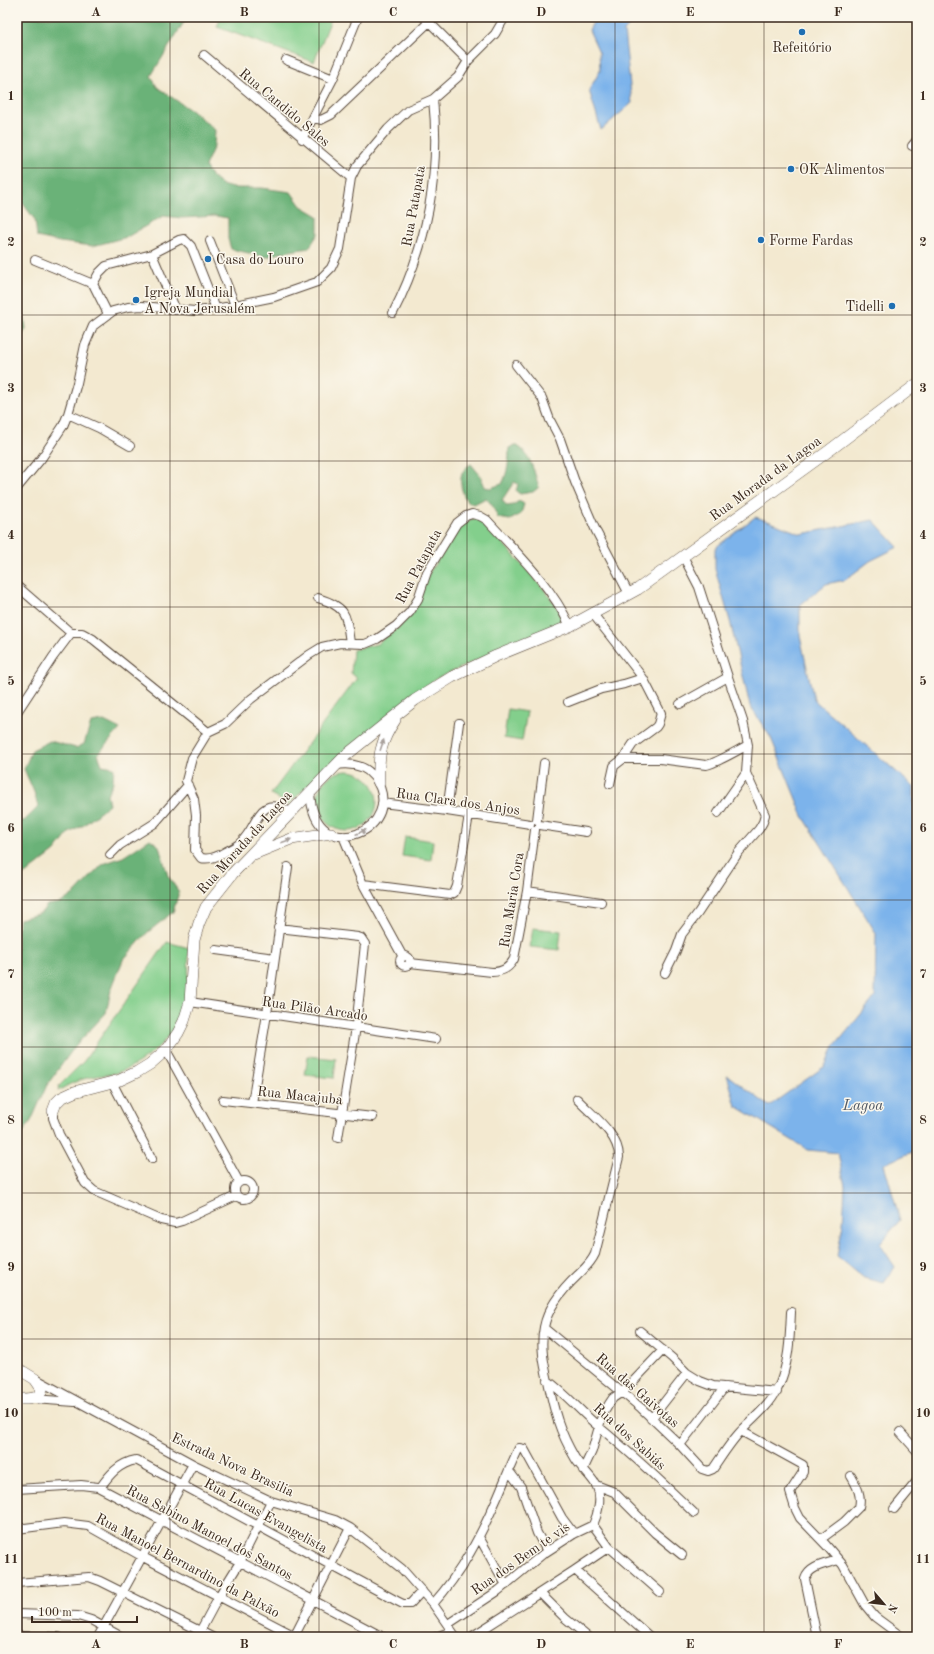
<svg xmlns="http://www.w3.org/2000/svg" width="934" height="1654" viewBox="0 0 934 1654" font-family="'Old Standard TT',serif">
  <style>
    .green { fill: #83cf8c; stroke: #5f7c55 }
    .forest { fill: #6ab278; stroke: #526e4b }
    .water { fill: #7cb3eb; stroke: #5c6e84 }
    .lines { fill: none; stroke-linecap: round; stroke-linejoin: round }
    .street-casing { stroke: #574739; stroke-width: 10 }
    .secondary-casing { stroke: #574739; stroke-width: 12 }
    .street { stroke: #fff; stroke-width: 8 }
    .secondary { stroke: #fff; stroke-width: 11 }
    .oneway { fill: #a79f9a }
    .grid { fill: none; stroke: #3b2a1e; stroke-width: 1; stroke-opacity: 0.55 }
    .poi-dot { fill: #1f6fb2; stroke: #fbf7ec; stroke-width: 1.5 }
    .labels { text-anchor: middle; stroke-width: 3; stroke-linejoin: round; paint-order: stroke }
    .poi-label { font-size: 14px; fill: #3b2a1e; stroke: #fbf7ec; text-anchor: start }
    .street-label { font-size: 14px; fill: #3b2a1e; stroke: #fbf7ec }
    .water-label { font-size: 15px; font-style: italic; fill: #525a66; stroke: #fbf7ec }
    .neatline { fill: none; stroke: #3b2a1e; stroke-width: 1.5 }
    .grid-label { font-size: 13px; text-anchor: middle; font-weight: bold; fill: #3b2a1e }
  </style>
  <rect width="100%" height="100%" fill="#fbf7ec"/>
  <filter id="ink" filterUnits="userSpaceOnUse"><feTurbulence type="fractalNoise" baseFrequency=".025" numOctaves="2"/><feDisplacementMap in="SourceGraphic" scale="8" xChannelSelector="R" yChannelSelector="G"/><feConvolveMatrix kernelMatrix="1 2 1 2 8 2 1 2 1" color-interpolation-filters="sRGB"/></filter>
  <filter id="wash" filterUnits="userSpaceOnUse"><feTurbulence type="fractalNoise" baseFrequency=".012" numOctaves="4" result="noise"/><feDisplacementMap in="SourceGraphic" scale="16" xChannelSelector="R" yChannelSelector="G"/><feGaussianBlur stdDeviation="0.9" result="paint"/><feColorMatrix in="noise" values="0 0 0 0 0 0 0 0 0 0 0 0 0 0 0 0 0 1.4 0 .05"/><feComposite in="paint" operator="in"/></filter>
  <g filter="url(#wash)">
    <rect width="100%" height="100%" fill="#f3e9d0"/>
    <path class="green" d="M 221,17 L 332,17 L 314,62 L 217,27 Z
      M 472,519 L 481,519 L 484,522 L 543,588 L 561,612 L 560,622 L 436,679 L 323,771 L 288,805 L 271,794 L 357,678 L 351,673 L 353,650 L 377,644 L 400,626 L 429,573 L 462,523 Z
      M 508,709 L 527,712 L 522,741 L 504,738 Z
      M317 801a30 30 0 1 1 60 0a30 30 0 1 1-60 0Z
      M 405,837 L 433,841 L 431,860 L 402,856 Z
      M 533,928 L 561,931 L 559,950 L 530,947 Z
      M 167,942 L 189,948 C 188,963 189,979 187,994 C 182,1030 150,1062 116,1073 C 108,1075 100,1075 92,1077 C 80,1079 69,1084 58,1091 L 59,1086 L 84,1061 Z
      M 308,1056 L 336,1059 L 334,1078 L 305,1075 Z"/>
    <path class="forest" d="M 17,17 L 187,17 L 151,76 L 157,87 L 196,114 L 215,130 L 214,146 L 205,166 C 220,194 236,187 262,188 C 272,189 281,191 291,192 L 301,206 L 318,216 L 318,234 L 309,248 L 284,252 L 266,257 L 231,249 L 228,239 L 228,218 L 216,216 L 182,218 L 163,216 L 127,237 L 93,246 L 60,242 L 37,237 L 35,220 L 19,198 L 17,197 Z
      M 17,312 L 24,314 L 26,329 L 17,343 Z
      M 515,445 C 530,451 534,472 539,487 L 533,492 L 520,494 L 516,491 L 518,484 L 514,482 L 502,500 L 507,506 L 513,505 L 519,501 L 524,504 L 521,514 L 510,520 L 498,518 L 492,505 L 486,498 L 474,504 L 467,502 C 460,489 456,472 471,464 L 480,475 L 485,487 L 490,488 L 502,484 C 508,472 509,461 509,448 Z
      M 104,721 L 120,729 L 98,754 L 102,765 L 114,767 L 113,782 L 107,795 L 109,805 L 84,825 L 69,833 L 55,851 L 31,870 L 17,879 L 17,820 L 24,821 L 38,807 L 34,792 L 24,769 L 32,750 L 50,741 L 76,748 L 84,744 L 91,723 Z
      M 150,839 L 159,846 L 168,876 L 179,892 L 173,912 L 147,933 L 123,960 L 111,990 L 106,1013 L 76,1045 L 47,1085 L 31,1121 L 17,1141 L 17,929 L 20,919 L 41,913 L 47,905 L 61,903 L 75,893 L 103,864 L 123,857 Z"/>
    <path class="water" d="M 596,17 L 638,17 L 624,31 L 632,103 L 601,130 L 589,90 L 600,71 L 599,52 L 589,30 Z
      M 755,517 L 768,521 L 801,534 L 873,520 L 898,547 L 870,561 L 845,580 L 826,584 L 800,605 L 800,636 L 814,700 L 914,787 L 914,805 L 917,810 L 917,1150 L 884,1164 L 900,1220 L 880,1244 L 895,1267 L 884,1283 L 864,1278 L 837,1256 L 843,1224 L 845,1186 L 838,1153 L 808,1150 L 736,1106 L 727,1075 L 769,1106 L 825,1066 L 834,1047 L 875,997 L 876,933 L 803,816 L 771,738 L 750,706 L 730,621 L 715,569 L 715,548 Z"/>
  </g>
  <g filter="url(#ink)">
    <g class="lines">
      <defs>
        <path id="street" d="M 424,17 L 468,61
          M 204,55 L 351,178
          M 286,60 L 333,79
          M 314,118 L 321,120 L 331,115 L 429,22
          M 302,139 L 333,79 L 358,17
          M 912,146 L 917,140
          M 210,241 L 235,305
          M 152,254 L 176,310
          M 35,260 L 93,284
          M 93,284 L 99,273 L 106,266 L 152,254 L 179,240 L 184,239 L 191,246 L 216,309
          M 93,284 L 108,314
          M 393,313 C 427,247 441,173 433,99
          M 516,365 L 542,398 L 550,420 L 560,439 L 575,482 L 596,531 L 629,594
          M 68,414 L 99,428 L 130,446
          M 17,488 L 41,459 L 63,426 L 68,414 L 77,383 L 85,345 L 93,326 L 113,311 L 128,307 L 142,306 L 195,311 L 216,309 L 274,297 L 317,282 L 331,268 L 340,249 L 351,178 L 357,166 L 388,129 L 408,110 L 433,99 L 458,77 L 468,61 L 495,34 L 505,17
          M 17,586 L 71,633 L 82,633 L 93,639 L 208,732
          M 318,598 C 347,607 346,614 350,643
          M 593,614 L 643,678 L 661,713 L 658,724 L 656,727 L 633,744 L 623,759 L 614,766 L 610,784
          M 568,702 L 601,689 L 624,684 L 643,678
          M 680,704 L 728,677
          M 17,712 L 53,657 L 71,633
          M 623,759 L 660,759 L 706,765 C 715,764 738,750 748,745
          M 310,792 C 314,873 411,827 374,777 C 365,765 350,763 336,765
          M 382,803 L 447,811 L 530,824
          M 447,811 L 459,723
          M 290,812 C 257,793 259,826 241,842 C 236,847 230,849 225,852 C 217,857 210,860 201,858 L 195,850 L 196,815 L 194,799 L 186,781 L 192,758 L 208,732 L 225,724 L 251,699 L 309,655 L 322,647 L 340,643 L 365,644 L 377,639 L 396,626 L 410,612 L 418,599 L 427,572 L 457,523 L 466,516 L 472,514 L 480,516 L 487,520 C 517,553 551,585 570,626
          M 718,813 L 746,773
          M 537,820 L 544,763
          M 540,825 L 586,832
          M 343,836 L 363,884 L 403,957
          M 110,855 L 120,845 L 155,823 L 188,785
          M 363,884 L 450,895 L 454,893 L 457,886 L 469,815
          M 527,891 L 601,902
          M 278,928 L 358,937 L 361,938 L 365,944 L 356,1027 L 338,1138
          M 216,950 L 275,958
          M400 961a5 5 0 1 1 10 0a5 5 0 1 1-10 0Z
          M 410,963 L 492,972 C 503,972 509,968 514,959 L 527,891 L 535,830
          M 665,973 L 676,951 L 682,934 L 698,913 L 738,853 L 759,829 L 763,822 L 765,815 L 746,773 L 748,745 L 743,721 L 728,677 L 699,587 L 683,556
          M 190,1002 L 436,1039
          M 166,1050 L 239,1182
          M 112,1082 L 152,1159
          M 223,1100 L 373,1117
          M 252,1103 L 267,1014 L 288,867
          M 53,1111 L 53,1118 L 59,1134 L 85,1183 L 94,1191 L 161,1220 L 175,1223 L 182,1221 L 236,1196
          M235 1190a9 9 0 1 1 18 0a9 9 0 1 1-18 0Z
          M 544,1328 L 641,1408 L 680,1445 L 702,1469 L 708,1471 L 713,1469 C 722,1456 731,1441 742,1430 C 754,1418 770,1405 777,1390 C 789,1366 790,1338 791,1312
          M 640,1331 L 672,1358 L 687,1373 L 700,1381 L 713,1386 L 777,1392
          M 36,1379 L 193,1464 L 271,1501 L 335,1520 L 350,1528 L 402,1569 L 433,1604 L 456,1637
          M 547,1380 C 566,1394 581,1412 599,1427 C 632,1454 663,1483 694,1513
          M 33,1399 L 75,1402
          M 651,1419 L 687,1373
          M 741,1431 L 803,1465 L 803,1472 L 790,1492 L 795,1508 L 800,1518 L 826,1545 L 843,1565 L 865,1605 L 875,1617 L 902,1637
          M 900,1432 L 917,1451
          M 680,1445 L 725,1387
          M 583,1470 L 592,1451 L 602,1416 L 609,1404 L 613,1398 L 625,1390 L 663,1350
          M 509,1471 L 521,1487 L 537,1533 L 547,1551
          M 596,1485 L 614,1492 L 655,1533 L 682,1555
          M 100,1488 C 109,1475 119,1463 136,1460 L 397,1601 L 403,1604 L 410,1604 L 422,1591
          M 17,1489 L 81,1485 L 98,1487 L 383,1637
          M 894,1509 L 917,1481
          M 593,1525 L 609,1547 L 660,1592
          M 17,1529 L 64,1523 L 88,1526 L 143,1557 L 297,1637
          M 479,1537 L 506,1585
          M 821,1539 L 844,1522 L 859,1507 C 862,1496 857,1486 851,1476
          M 575,1570 L 650,1637
          M 17,1583 L 89,1577 L 100,1581 L 212,1637
          M 540,1593 L 565,1618 L 588,1637
          M 433,1604 C 462,1572 481,1535 498,1496 C 505,1480 511,1464 519,1448 L 524,1449 L 562,1518 L 574,1534
          M 17,1614 L 78,1616 L 91,1620 L 122,1637
          M 448,1624 L 498,1591 L 543,1554 L 574,1534 L 593,1525 C 598,1514 602,1498 597,1487 C 594,1479 580,1467 575,1458 C 559,1431 554,1411 548,1381 C 544,1364 540,1346 544,1327 C 548,1307 563,1289 578,1275 C 585,1268 591,1263 595,1254 L 619,1157 C 619,1134 592,1115 577,1099
          M 17,1636 L 59,1637
          M 98,1637 L 193,1464
          M 197,1637 L 219,1596 L 240,1562 L 271,1501
          M 294,1637 L 350,1528
          M 436,1637 L 452,1631
          M 471,1637 L 575,1570 L 609,1547
          M 817,1637 L 805,1579 C 809,1566 826,1564 838,1560"/>
        <path id="secondary" d="M 379,783 C 378,757 380,742 395,720
          M 254,854 L 291,839 L 331,833
          M 53,1111 L 56,1103 L 61,1098 L 74,1092 L 120,1080 L 137,1072 L 150,1064 L 166,1050 L 178,1033 L 184,1021 L 190,1002 L 194,940 L 199,923 L 206,907 L 233,873 L 345,756 L 415,700 L 452,677 L 496,656 L 570,626 L 638,589 L 830,450 L 917,384
          M 17,1368 L 35,1379 L 42,1389 C 39,1401 26,1399 17,1399"/>
      </defs>
      <use href="#street" class="street-casing"/>
      <use href="#secondary" class="secondary-casing"/>
      <use href="#street" class="street"/>
      <use href="#secondary" class="secondary"/>
    </g>
    <defs><path id="oneway-solid" d="M-6-.8H1V-3.2L6.5 0L1 3.2V.8H-6Z"/></defs>
    <g class="oneway">
      <use href="#oneway-solid" transform="translate(382 745) rotate(-71)"/>
      <use href="#oneway-solid" transform="translate(361 832) rotate(-25)"/>
      <use href="#oneway-solid" transform="translate(286 841) rotate(-20)"/>
    </g>
  </g>
  <path class="grid" d="M 170,17 L 170,1637M 319,17 L 319,1637M 467,17 L 467,1637M 615,17 L 615,1637M 764,17 L 764,1637M 17,168 L 917,168M 17,315 L 917,315M 17,461 L 917,461M 17,607 L 917,607M 17,754 L 917,754M 17,900 L 917,900M 17,1047 L 917,1047M 17,1193 L 917,1193M 17,1339 L 917,1339M 17,1486 L 917,1486"/>
  <g class="poi-dot">
    <circle cx="802" cy="32" r="4"/>
    <circle cx="791" cy="169" r="4"/>
    <circle cx="761" cy="240" r="4"/>
    <circle cx="208" cy="259" r="4"/>
    <circle cx="136" cy="300" r="4"/>
    <circle cx="892" cy="306" r="4"/>
  </g>
  <g class="labels">
    <g class="poi-label">
      <text x="802" y="52" text-anchor="middle">Refeitório</text>
      <text x="799" y="174">OK Alimentos</text>
      <text x="769" y="245">Forme Fardas</text>
      <text x="216" y="264">Casa do Louro</text>
      <text x="144" y="297">Igreja Mundial<tspan x="144" dy="16">A Nova Jerusalém</tspan></text>
      <text x="884" y="311" text-anchor="end">Tidelli</text>
    </g>
    <g class="street-label">
      <text transform="translate(285 107) rotate(40)" y="5">Rua Candido Sales</text>
      <text transform="translate(413 206) rotate(-80)" y="5">Rua Patapata</text>
      <text transform="translate(765 478) rotate(-36)" y="5">Rua Morada da Lagoa</text>
      <text transform="translate(418 566) rotate(-62)" y="5">Rua Patapata</text>
      <text transform="translate(458 801) rotate(8)" y="5">Rua Clara dos Anjos</text>
      <text transform="translate(244 842) rotate(-48)" y="5">Rua Morada da Lagoa</text>
      <text transform="translate(511 900) rotate(-81)" y="5">Rua Maria Cora</text>
      <text transform="translate(315 1008) rotate(8)" y="5">Rua Pilão Arcado</text>
      <text transform="translate(300 1095) rotate(6)" y="5">Rua Macajuba</text>
      <text transform="translate(638 1390) rotate(41)" y="5">Rua das Gaivotas</text>
      <text transform="translate(630 1436) rotate(42)" y="5">Rua dos Sabiás</text>
      <text transform="translate(233 1464) rotate(25)" y="5">Estrada Nova Brasilia</text>
      <text transform="translate(266 1515) rotate(29)" y="5">Rua Lucas Evangelista</text>
      <text transform="translate(210 1532) rotate(28)" y="5">Rua Sabino Manoel dos Santos</text>
      <text transform="translate(520 1558) rotate(-35)" y="5">Rua dos Bem te vis</text>
      <text transform="translate(188 1565) rotate(28)" y="5">Rua Manoel Bernardino da Palxão</text>
    </g>
    <g class="water-label">
      <text x="863" y="1110">Lagoa</text>
    </g>
  </g>
  <rect width="934" height="1654" fill="none" stroke="#fbf7ec" stroke-width="44"/>
  <g transform="translate(884 1604) rotate(118)" stroke="#fbf7ec" stroke-width="3" paint-order="stroke">
  <path d="M0-3L7 15L0 10L-7 15Z" fill="#3b2a1e"/>
  <text y="-6" font-size="11" font-weight="bold" text-anchor="middle" fill="#3b2a1e">N</text>
  </g>
  <path d="M32 1616v6h105v-6" fill="none" stroke="#3b2a1e" stroke-width="2"/>
  <text x="38" y="1616" font-size="12" fill="#3b2a1e" stroke="#fbf7ec" stroke-width="3" paint-order="stroke">100 m</text>
  <rect x="22" y="22" width="890" height="1610" class="neatline"/>
  <g class="grid-label">
    <text x="96" y="16">A</text>
    <text x="244" y="16">B</text>
    <text x="393" y="16">C</text>
    <text x="541" y="16">D</text>
    <text x="690" y="16">E</text>
    <text x="838" y="16">F</text>
    <text x="11" y="100">1</text>
    <text x="923" y="100">1</text>
    <text x="11" y="246">2</text>
    <text x="923" y="246">2</text>
    <text x="11" y="392">3</text>
    <text x="923" y="392">3</text>
    <text x="11" y="539">4</text>
    <text x="923" y="539">4</text>
    <text x="11" y="685">5</text>
    <text x="923" y="685">5</text>
    <text x="11" y="832">6</text>
    <text x="923" y="832">6</text>
    <text x="11" y="978">7</text>
    <text x="923" y="978">7</text>
    <text x="11" y="1124">8</text>
    <text x="923" y="1124">8</text>
    <text x="11" y="1271">9</text>
    <text x="923" y="1271">9</text>
    <text x="11" y="1417">10</text>
    <text x="923" y="1417">10</text>
    <text x="11" y="1563">11</text>
    <text x="923" y="1563">11</text>
    <text x="96" y="1648">A</text>
    <text x="244" y="1648">B</text>
    <text x="393" y="1648">C</text>
    <text x="541" y="1648">D</text>
    <text x="690" y="1648">E</text>
    <text x="838" y="1648">F</text>
  </g>
</svg>
